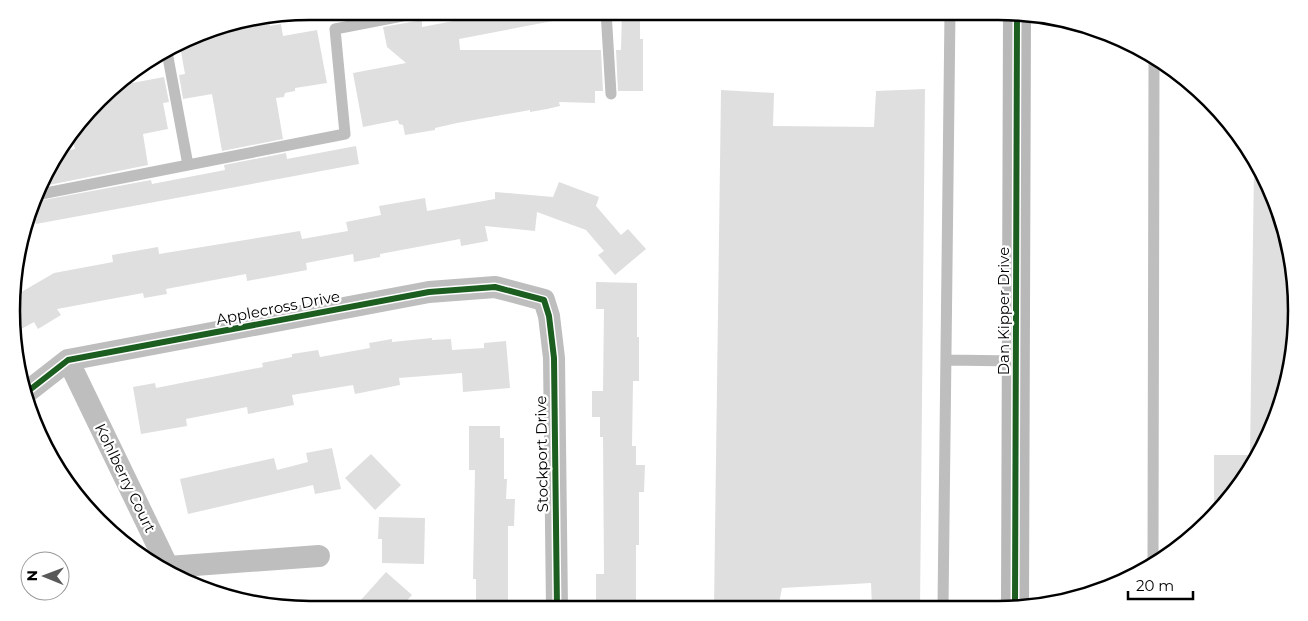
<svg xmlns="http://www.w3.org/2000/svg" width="1308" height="621" viewBox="0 0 1308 621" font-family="Montserrat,sans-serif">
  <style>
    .building { fill: #dfdfdf }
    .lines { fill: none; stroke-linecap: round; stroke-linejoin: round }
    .lane { stroke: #bebebe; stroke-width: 11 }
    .street { stroke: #bebebe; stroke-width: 22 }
    .secondary { stroke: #b8b8b8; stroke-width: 28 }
    .cycleway-casing { stroke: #fff; stroke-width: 9 }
    .cycleway { stroke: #1b5e20; stroke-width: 6 }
    .labels { text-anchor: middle; stroke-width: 4.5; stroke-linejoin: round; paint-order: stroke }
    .street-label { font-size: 15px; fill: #000; stroke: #fff }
    .rim { fill: none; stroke: #000; stroke-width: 2.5 }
  </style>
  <rect width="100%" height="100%" fill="#fff"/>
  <path class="building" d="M 506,11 L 557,11 L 558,20 L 459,39 L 460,50 L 601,50 L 603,91 L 595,91 L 595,103 L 559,102 L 560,106 L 547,109 L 530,112 L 530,110 L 457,123 L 435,128 L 435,130 L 405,135 L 403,125 L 399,124 L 398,120 L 363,127 L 353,73 L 406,63 L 387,47 L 383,27 L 422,20 L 422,27 Z
    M 622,11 L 640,11 L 640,39 L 643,39 L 643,91 L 618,91 L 616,50 L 621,50 Z
    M 269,18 L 270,26 L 281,24 L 283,36 L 317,30 L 327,83 L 295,88 L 295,91 L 285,93 L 284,97 L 276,98 L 283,139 L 222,151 L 212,94 L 183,99 L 179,75 L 185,74 L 180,46 L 214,27 Z
    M 164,77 L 169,102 L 163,103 L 168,129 L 143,134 L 148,165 L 44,186 L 58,152 L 75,149 L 71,134 L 116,86 Z
    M 925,89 L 920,608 L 872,608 L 871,583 L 782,588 L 778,608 L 714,608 L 721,90 L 774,93 L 773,126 L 874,127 L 876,91 Z
    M 356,146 L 359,164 L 36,224 L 33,213 L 38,201 L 151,180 L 152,184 L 225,170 L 224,165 L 286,153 L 287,159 Z
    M 1254,166 L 1274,196 L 1297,311 L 1274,425 L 1235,493 L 1214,514 L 1214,455 L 1250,455 Z
    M 559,182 L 599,197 L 596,206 L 621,235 L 628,229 L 646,249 L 615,275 L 598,255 L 604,251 L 586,230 L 537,212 L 535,231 L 485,226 L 488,241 L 461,246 L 460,239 L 380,254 L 380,257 L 354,262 L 353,254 L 306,263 L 307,270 L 247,281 L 246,274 L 166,289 L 167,294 L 144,298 L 143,293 L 57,309 L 61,315 L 38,329 L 34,322 L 14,333 L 15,306 L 22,302 L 18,294 L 54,273 L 113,262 L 112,255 L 158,247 L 159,254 L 300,231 L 302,239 L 348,231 L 346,222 L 381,215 L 379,206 L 425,198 L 427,211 L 495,199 L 495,192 L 553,197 Z
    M 596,282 L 637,283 L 637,337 L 639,337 L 639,381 L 633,381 L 632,446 L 636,446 L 636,465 L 645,465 L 644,492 L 639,492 L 639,545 L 636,545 L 636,609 L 608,609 L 608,601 L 596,601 L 596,574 L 604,574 L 603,437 L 600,437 L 600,417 L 592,417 L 592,391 L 603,391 L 604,309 L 596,309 Z
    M 432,338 L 432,340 L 451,339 L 452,350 L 484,348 L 484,343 L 506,341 L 510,388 L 463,392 L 462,373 L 399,378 L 400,385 L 355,394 L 353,385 L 292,395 L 294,405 L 248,414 L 247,407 L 186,419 L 187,426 L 141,434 L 133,387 L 155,383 L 156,388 L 263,367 L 262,363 L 292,357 L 292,354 L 318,350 L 320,357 L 370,348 L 369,343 L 392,339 L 392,342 Z
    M 469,426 L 500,426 L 500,438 L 504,438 L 504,479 L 507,479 L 506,499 L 515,499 L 514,526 L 508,526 L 508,609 L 476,609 L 476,579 L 473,579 L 475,470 L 469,470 Z
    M 332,448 L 341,489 L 315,494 L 313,485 L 188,514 L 180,479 L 274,458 L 277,470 L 308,462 L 306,453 Z
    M 371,454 L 401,485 L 375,510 L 345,478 Z
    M 379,517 L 425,518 L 424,564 L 382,563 L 382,539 L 378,539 Z
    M 386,572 L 412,595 L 399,609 L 352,610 Z"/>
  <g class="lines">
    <path class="lane" d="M 606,11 L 611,94
      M 167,52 L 188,165
      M 41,194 L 345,134 L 335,29 L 428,11
      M 947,360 L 1016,361
      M 1153,563 L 1154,62
      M 943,607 L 950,11"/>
    <path class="street" d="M 68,360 L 168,567 L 319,556
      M 27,392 L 68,360 L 429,292 L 495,287 L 544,300 L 549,316 L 554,358 L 557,609"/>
    <path class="secondary" d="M 1015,607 L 1017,15"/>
    <defs>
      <path id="cycleway" d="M 27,392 L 68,360 L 429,292 L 495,287 L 544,300 L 549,316 L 554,358 L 557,609
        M 1015,607 L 1017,15"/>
    </defs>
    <use href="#cycleway" class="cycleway-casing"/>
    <use href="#cycleway" class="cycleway"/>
  </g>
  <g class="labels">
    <g class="street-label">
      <text transform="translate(278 308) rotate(-11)" y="5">Applecross Drive</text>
      <text transform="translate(1004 311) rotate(-90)" y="5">Dan Kipper Drive</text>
      <text transform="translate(542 454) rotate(-91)" y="5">Stockport Drive</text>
      <text transform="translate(125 478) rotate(64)" y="5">Kohlberry Court</text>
    </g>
  </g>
  <path d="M0 0H1308V621H0ZM310 20H998A290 290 0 0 1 1288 310V311A290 290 0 0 1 998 601H310A290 290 0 0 1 20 311V310A290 290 0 0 1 310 20Z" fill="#fff" fill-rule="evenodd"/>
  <path class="rim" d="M310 20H998A290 290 0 0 1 1288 310V311A290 290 0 0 1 998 601H310A290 290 0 0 1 20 311V310A290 290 0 0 1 310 20Z"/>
  <g transform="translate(45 576) rotate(271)"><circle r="24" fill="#ffffff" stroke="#999999"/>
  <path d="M0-4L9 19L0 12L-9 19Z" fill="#595959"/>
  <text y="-8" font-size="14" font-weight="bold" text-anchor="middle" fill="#000000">N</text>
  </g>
  <path d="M1128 591v8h65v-8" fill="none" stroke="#000000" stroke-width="2.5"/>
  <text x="1136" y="591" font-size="15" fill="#000000" stroke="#ffffff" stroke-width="4" paint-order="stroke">20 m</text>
</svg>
